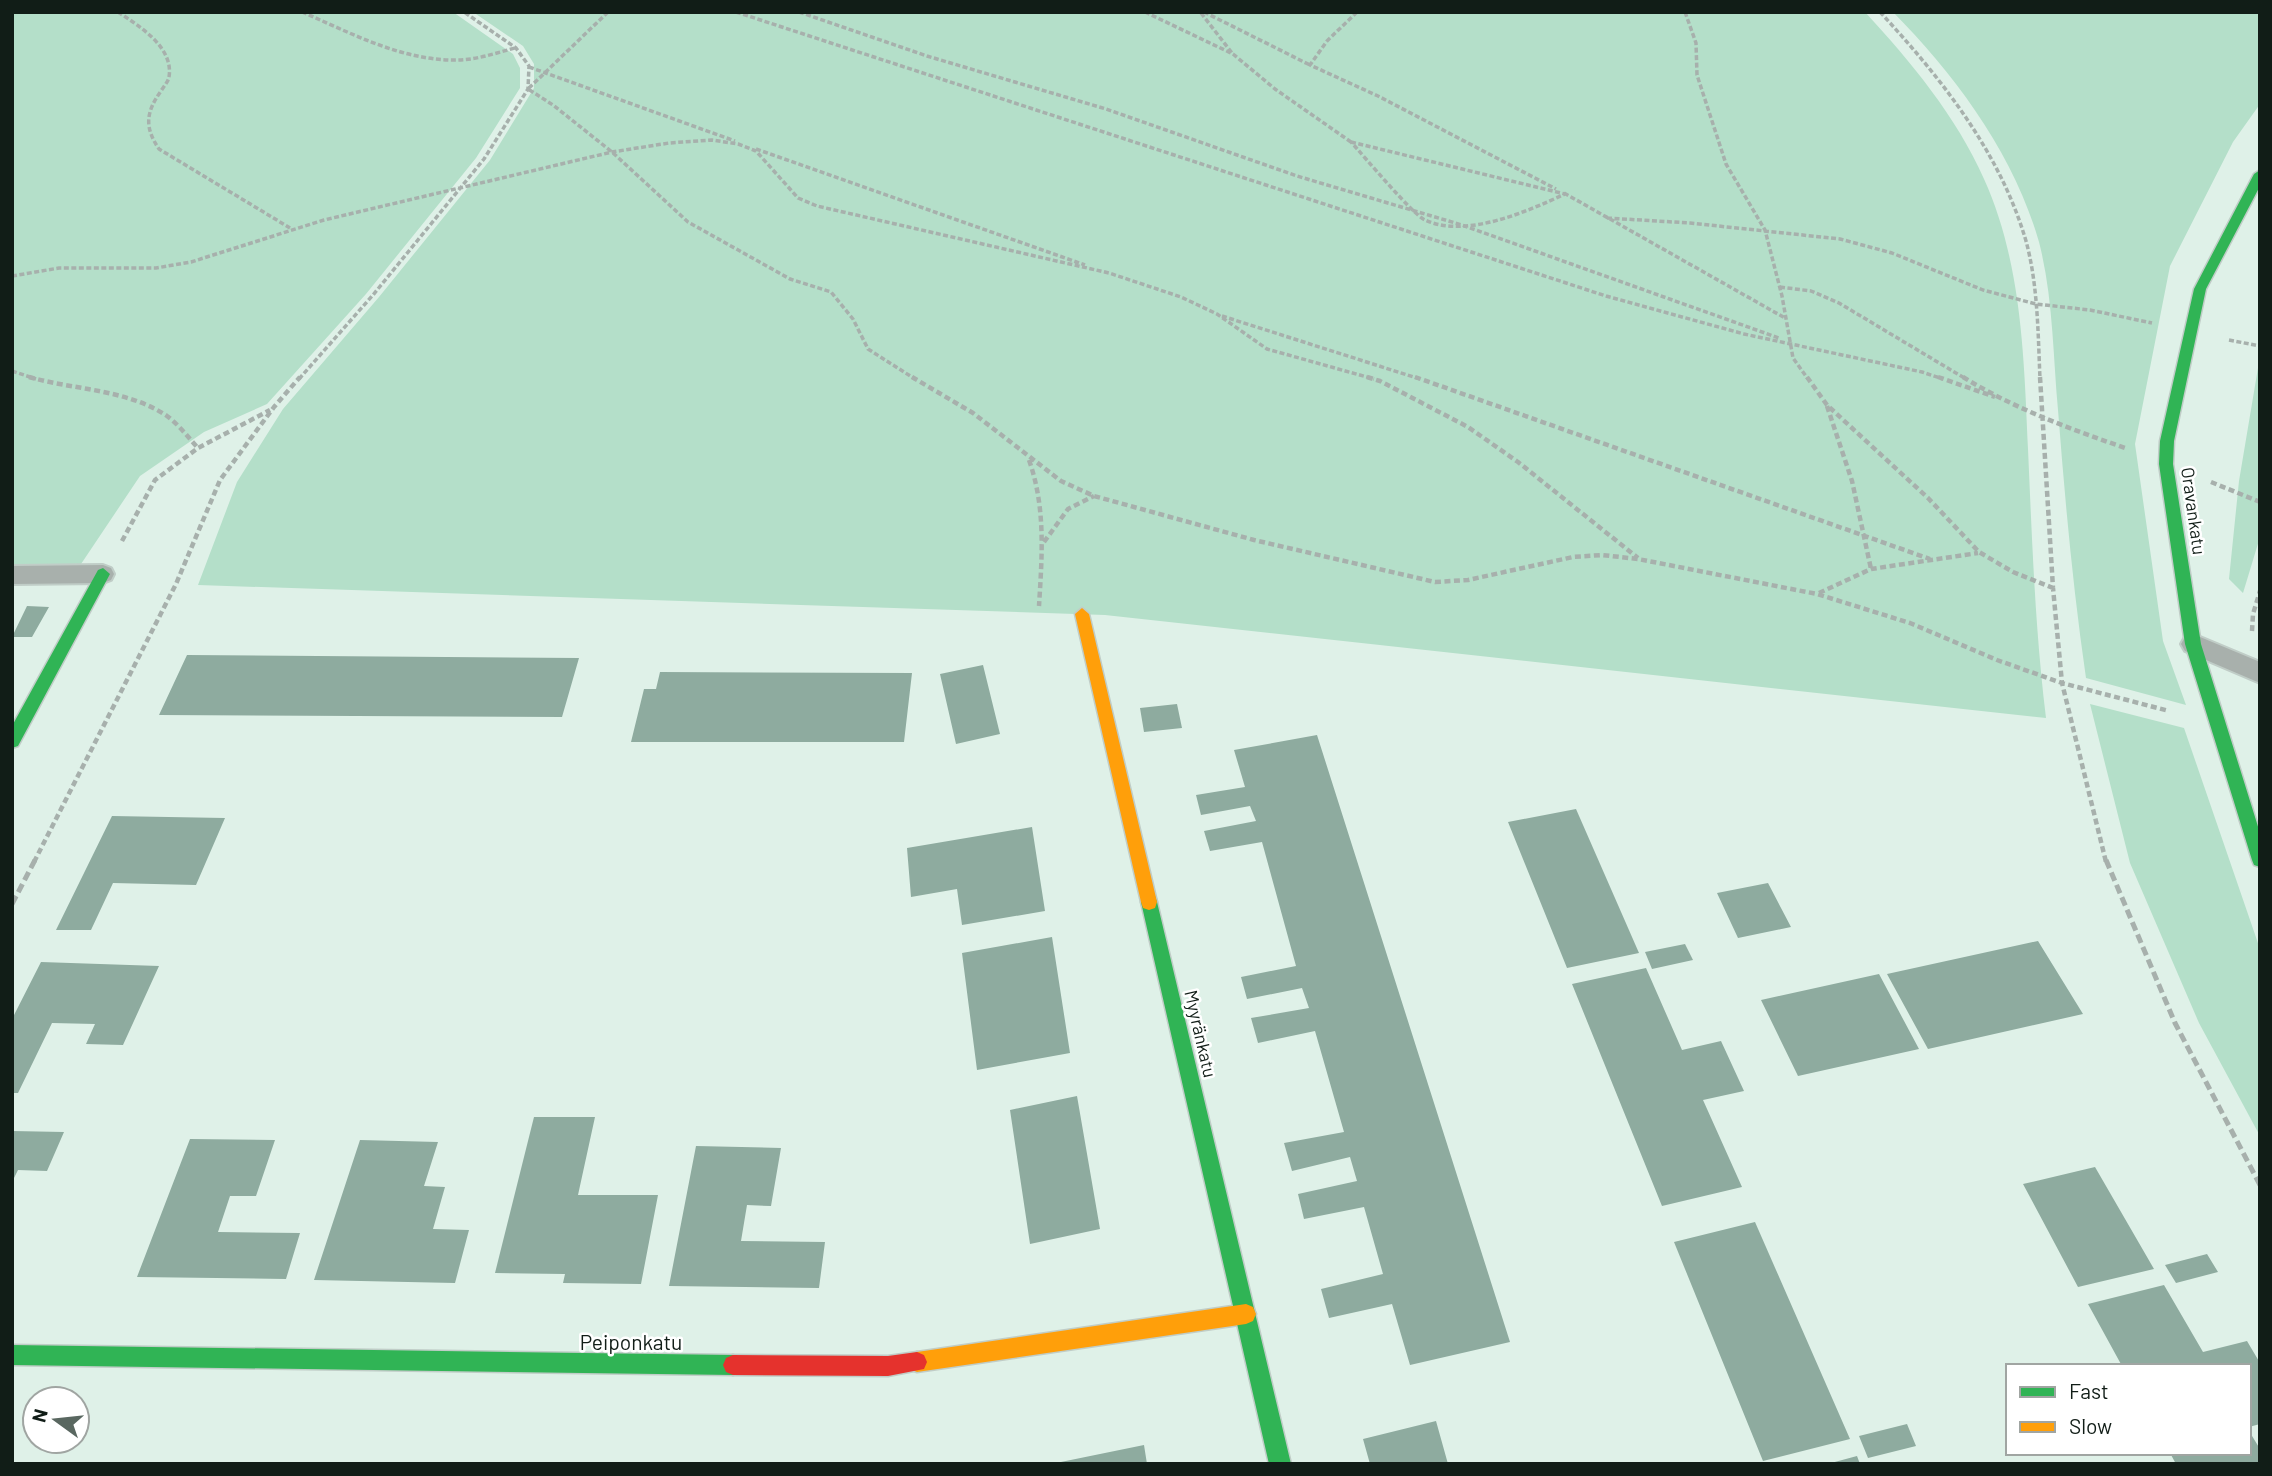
<svg xmlns="http://www.w3.org/2000/svg" width="2272" height="1476" viewBox="0 0 2272 1476" font-family="Barlow,sans-serif">
  <style>
    .green { fill: #b4dfc9 }
    .building { fill: #8eab9f }
    .lines { fill: none; stroke-linecap: round; stroke-linejoin: round }
    .lane-casing { stroke: #c0cdc7; stroke-width: 4 }
    .fast-casing { stroke: #c0cdc7; stroke-width: 3 }
    .slow-casing { stroke: #c0cdc7; stroke-width: 3 }
    .jam-casing { stroke: #c0cdc7; stroke-width: 3 }
    .path-far2 { stroke: #a7b0ac; stroke-width: 3.5; stroke-dasharray: 5 2.5; stroke-linecap: butt }
    .path-far1 { stroke: #a7b0ac; stroke-width: 4.5; stroke-dasharray: 6 3.5; stroke-linecap: butt }
    .path { stroke: #a7b0ac; stroke-width: 5; stroke-dasharray: 9 4.5; stroke-linecap: butt }
    .lane { fill: #a8b0ac; fill-rule: evenodd }
    .fast { fill: #30b455; fill-rule: evenodd }
    .slow { fill: #ff9f0a; fill-rule: evenodd }
    .jam { fill: #e5322d; fill-rule: evenodd }
    .labels { text-anchor: middle; stroke-width: 5; stroke-linejoin: round; paint-order: stroke }
    .street-label { font-size: 18px; fill: #111d17; stroke: #fff }
    .near-street-label { font-size: 21px; fill: #111d17; stroke: #fff }
  </style>
  <rect width="100%" height="100%" fill="#dff1e8"/>
  <path class="green" d="M 12,12 L 453,12 L 513,54 L 520,68 L 520,88 L 476,158 L 366,294 L 267,404 L 204,432 L 140,476 L 75,573 L 12,574 Z
    M 473,12 L 1865,12 C 1911,62 1956,116 1984,179 C 2022,263 2024,358 2028,449 C 2032,539 2035,628 2046,718 L 1105,615 L 198,585 L 237,482 L 283,409 L 379,297 L 490,160 L 534,88 L 534,64 L 523,46 Z
    M 1893,12 L 2260,12 L 2260,104 L 2233,142 L 2170,266 L 2135,444 L 2163,641 L 2186,705 L 2086,678 C 2073,589 2065,500 2058,410 C 2053,355 2053,296 2039,242 C 2014,154 1956,76 1893,12 Z
    M 2260,356 L 2260,537 L 2243,593 L 2229,579 L 2239,481 Z
    M 2090,704 L 2184,728 L 2260,949 L 2260,1136 L 2199,1023 L 2130,863 Z"/>
  <path class="building" d="M 27,606 L 49,607 L 32,637 L 12,637 Z
    M 187,655 L 579,658 L 562,717 L 159,715 Z
    M 983,665 L 1000,734 L 956,744 L 940,674 Z
    M 660,672 L 912,673 L 904,742 L 631,742 L 644,689 L 656,689 Z
    M 1177,704 L 1182,728 L 1144,732 L 1140,708 Z
    M 1317,735 L 1510,1342 L 1410,1365 L 1392,1304 L 1329,1318 L 1321,1289 L 1383,1274 L 1364,1207 L 1304,1219 L 1298,1194 L 1357,1181 L 1350,1157 L 1292,1171 L 1284,1143 L 1344,1132 L 1315,1031 L 1258,1043 L 1251,1018 L 1309,1008 L 1302,988 L 1247,999 L 1241,977 L 1296,966 L 1262,842 L 1210,851 L 1204,831 L 1256,821 L 1250,806 L 1201,815 L 1196,795 L 1245,787 L 1234,750 Z
    M 1576,809 L 1639,953 L 1567,968 L 1508,822 Z
    M 112,816 L 225,818 L 196,885 L 113,883 L 91,930 L 56,930 Z
    M 1032,827 L 1045,911 L 962,925 L 957,889 L 911,897 L 907,848 Z
    M 1768,883 L 1791,927 L 1738,938 L 1717,893 Z
    M 1052,937 L 1070,1053 L 977,1070 L 962,953 Z
    M 2038,941 L 2083,1014 L 1928,1049 L 1887,974 Z
    M 1685,944 L 1693,960 L 1652,969 L 1645,952 Z
    M 41,962 L 159,966 L 123,1045 L 86,1044 L 95,1024 L 52,1023 L 18,1093 L 12,1093 L 12,1019 Z
    M 1646,968 L 1682,1050 L 1721,1041 L 1744,1091 L 1703,1100 L 1742,1187 L 1662,1206 L 1572,984 Z
    M 1879,974 L 1919,1049 L 1798,1076 L 1761,1000 Z
    M 1077,1096 L 1100,1229 L 1030,1244 L 1010,1110 Z
    M 534,1117 L 595,1117 L 578,1195 L 658,1195 L 641,1284 L 563,1283 L 565,1274 L 495,1273 Z
    M 12,1131 L 64,1132 L 47,1171 L 18,1170 L 12,1182 Z
    M 190,1139 L 275,1140 L 256,1196 L 230,1196 L 218,1232 L 300,1233 L 286,1279 L 137,1277 Z
    M 360,1140 L 438,1142 L 424,1186 L 445,1187 L 433,1229 L 469,1230 L 455,1283 L 314,1280 Z
    M 696,1146 L 781,1148 L 771,1206 L 747,1205 L 741,1241 L 825,1242 L 819,1288 L 669,1286 Z
    M 2095,1167 L 2154,1269 L 2078,1287 L 2023,1184 Z
    M 1755,1222 L 1850,1439 L 1763,1461 L 1674,1242 Z
    M 2207,1254 L 2218,1272 L 2176,1283 L 2165,1265 Z
    M 2164,1285 L 2203,1352 L 2247,1341 L 2260,1363 L 2260,1424 L 2249,1427 L 2249,1366 L 2122,1366 L 2088,1304 Z
    M 1436,1421 L 1448,1464 L 1370,1464 L 1363,1439 Z
    M 1907,1424 L 1916,1446 L 1868,1458 L 1859,1436 Z
    M 2249,1431 L 2260,1449 L 2260,1464 L 2176,1464 L 2170,1453 L 2249,1453 Z
    M 1144,1445 L 1147,1464 L 1056,1464 L 1056,1463 Z
    M 1857,1456 L 1860,1464 L 1831,1464 L 1831,1463 Z"/>
  <g class="lines">
    <defs>
      <path id="lane" d="M 103,565 L 111,568 L 114,574 L 111,580 L 103,583 L 12,584 L 12,566 Z
        M 2193,634 L 2260,662 L 2260,683 L 2185,651 L 2181,644 L 2185,637 Z"/>
      <path id="fast" d="M 2260,170 L 2260,186 L 2206,289 L 2174,441 L 2173,464 L 2201,644 L 2260,833 L 2260,867 L 2254,865 L 2252,860 L 2185,644 L 2159,464 L 2160,441 L 2194,289 L 2254,174 Z
        M 103,568 L 110,574 L 18,746 L 12,748 L 12,726 L 98,570 Z
        M 1149,894 L 1155,896 L 1157,902 L 1291,1464 L 1269,1464 L 1141,902 L 1143,896 Z
        M 12,1345 L 733,1355 L 740,1358 L 743,1365 L 740,1372 L 733,1375 L 12,1365 Z"/>
      <path id="slow" d="M 1082,608 L 1089,614 L 1157,902 L 1155,908 L 1149,910 L 1143,908 L 1141,902 L 1075,614 Z
        M 1246,1304 L 1253,1307 L 1256,1314 L 1253,1321 L 1246,1324 L 917,1372 L 910,1369 L 907,1362 L 910,1355 L 917,1352 Z"/>
      <path id="jam" d="M 917,1352 L 924,1355 L 927,1362 L 924,1369 L 888,1376 L 733,1375 L 726,1372 L 723,1365 L 726,1358 L 733,1355 L 888,1356 Z"/>
    </defs>
    <use href="#lane" class="lane-casing"/>
    <use href="#fast" class="fast-casing"/>
    <use href="#slow" class="slow-casing"/>
    <use href="#jam" class="jam-casing"/>
    <path class="path-far2" d="M 118,12 C 139,26 174,47 169,77 C 168,82 164,86 161,91 C 146,112 144,127 159,149 L 290,228
      M 302,12 C 351,33 402,61 457,60 C 476,60 496,53 515,48
      M 608,12 L 528,89 L 553,105 L 612,152 L 688,222 L 790,279 L 831,292 L 853,319 L 868,349 L 915,379
      M 736,12 L 1606,296 L 1744,334 L 1922,372 L 1943,379
      M 799,12 L 927,56 L 1106,109 L 1297,176 L 1462,225 L 1779,338
      M 1145,12 L 1233,54 L 1275,89 L 1351,142
      M 1204,12 L 1310,65
      M 1357,12 L 1327,41 L 1310,65 L 1378,96 L 1556,189
      M 1685,12 L 1696,43 L 1697,75 L 1726,164 L 1765,230 L 1782,296 L 1793,358 L 1808,379
      M 1880,12 C 1941,78 2000,152 2026,241 C 2038,285 2038,334 2040,379
      M 1201,13 L 1232,53
      M 529,67 L 735,141
      M 1351,142 L 1565,194 C 1528,211 1466,239 1425,220 C 1413,215 1364,156 1351,142 Z
      M 756,149 L 1085,265
      M 1564,193 L 1785,318
      M 1607,218 L 1690,223 L 1840,239 L 1892,253 L 1983,290 L 2036,304 L 2090,310 L 2152,323
      M 12,276 L 59,268 L 156,268 L 191,262 L 324,220 L 612,152 L 669,143 L 712,140 L 738,144 L 756,151 L 798,198 L 817,206 L 1109,273 L 1181,297 L 1217,314 L 1267,349 L 1374,379
      M 1780,287 L 1811,291 L 1839,303 L 1966,379
      M 1222,316 L 1420,379
      M 2229,340 L 2260,346
      M 12,371 L 36,379
      M 299,379 L 373,295 L 484,159 L 528,89 L 529,66 L 516,48 L 464,12"/>
    <path class="path-far1" d="M 29,377 C 74,390 127,389 167,416 C 179,425 188,437 198,448
      M 912,377 L 973,413 L 1061,481 L 1094,496 L 1254,540 L 1435,582 L 1468,580 L 1573,557 L 1602,555 L 1638,559 L 1817,594 L 1910,623 L 1997,660 L 2062,683 L 2169,711
      M 1367,377 L 1380,381 L 1468,427 L 1518,462 L 1638,558
      M 1415,377 L 1930,559
      M 1807,377 L 1827,405 L 1928,498 L 1979,552 L 2013,572 L 2053,588
      M 1938,377 L 1995,397
      M 1963,377 C 2015,409 2068,428 2125,448
      M 2040,377 L 2053,588 L 2062,683 L 2106,862
      M 1827,406 L 1852,481 L 1871,569
      M 1029,460 C 1046,508 1042,556 1039,606
      M 2211,482 L 2260,502
      M 122,541 L 155,480 L 198,448 L 270,410
      M 1044,542 L 1068,509 L 1094,496
      M 1819,593 L 1871,569 L 1978,553
      M 2252,631 L 2253,614 L 2260,591
      M 34,862 L 176,584 L 220,480 L 274,407 L 300,377"/>
    <path class="path" d="M 2106,860 L 2175,1023 L 2260,1185
      M 12,904 L 35,860"/>
    <use href="#lane" class="lane"/>
    <use href="#fast" class="fast"/>
    <use href="#slow" class="slow"/>
    <use href="#jam" class="jam"/>
  </g>
  <g class="labels">
    <g class="street-label">
      <text transform="translate(2193 511) rotate(82)" y="6">Oravankatu</text>
      <text transform="translate(1200 1034) rotate(77)" y="6">Myyränkatu</text>
    </g>
    <g class="near-street-label">
      <text x="631" y="1350">Peiponkatu</text>
    </g>
  </g>
  <rect width="2272" height="1476" fill="none" stroke="#111d17" stroke-width="28"/>
  <rect x="2006" y="1364" width="245" height="91" fill="#ffffff" stroke="#a0a5a2" stroke-width="2"/>
  <rect x="2020" y="1387" width="35" height="10" fill="#30b455" stroke="#a0a5a2" stroke-width="2"/>
  <text x="2069" y="1399" font-size="21" fill="#111d17">Fast</text>
  <rect x="2020" y="1422" width="35" height="10" fill="#ff9f0a" stroke="#a0a5a2" stroke-width="2"/>
  <text x="2069" y="1434" font-size="21" fill="#111d17">Slow</text>
  <g transform="translate(56 1420) rotate(285)"><circle r="33" fill="#ffffff" stroke="#a0a5a2" stroke-width="2"/>
  <path d="M0-5L12 26L0 18L-12 26Z" fill="#596760"/>
  <text y="-10" font-size="19" font-weight="bold" text-anchor="middle" fill="#111d17">N</text>
  </g>
</svg>
